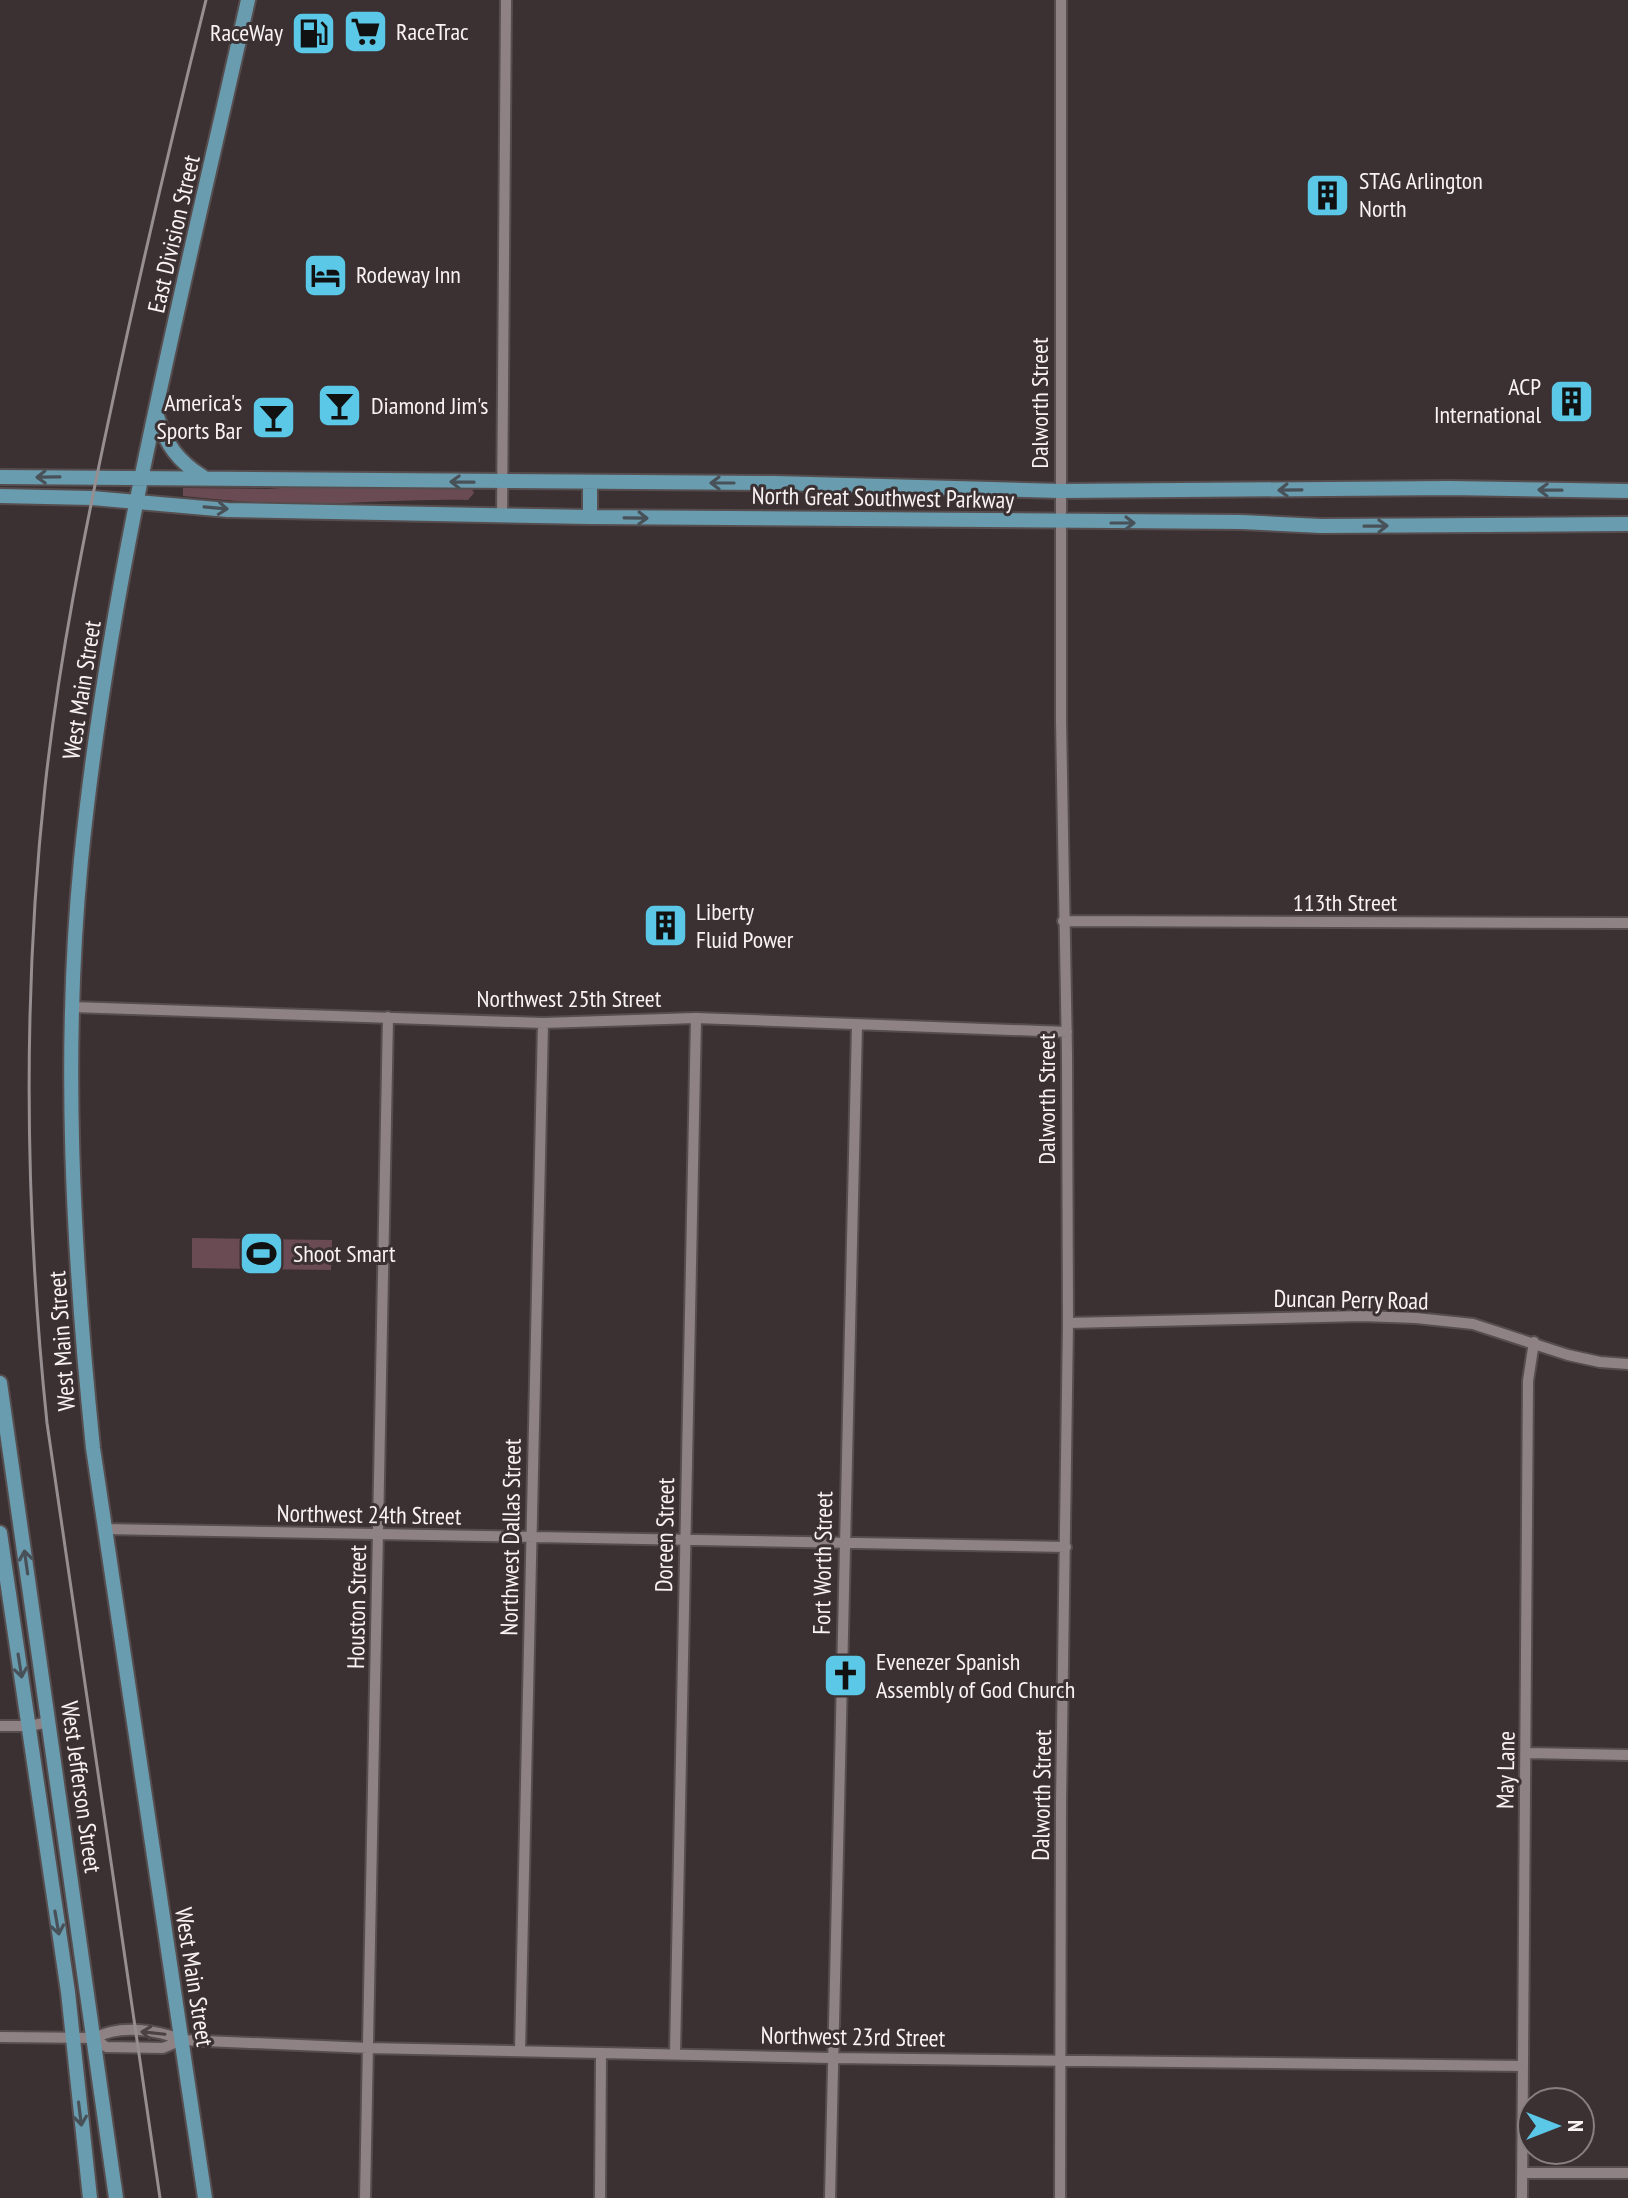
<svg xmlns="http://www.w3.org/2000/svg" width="1628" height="2198" viewBox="0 0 1628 2198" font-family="'PT Sans Narrow',sans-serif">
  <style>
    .green { fill: #6b4b53 }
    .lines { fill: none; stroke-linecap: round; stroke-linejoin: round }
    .minor-casing { stroke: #564d4f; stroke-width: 14 }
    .major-casing { stroke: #564d4f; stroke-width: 18 }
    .minor { stroke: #8e8285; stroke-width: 10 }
    .major { stroke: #699cae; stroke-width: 14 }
    .rail { stroke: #968e90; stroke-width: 3 }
    .oneway { stroke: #495158 }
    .oneway2 { stroke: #4c4143 }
    .labels { text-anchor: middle; stroke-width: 6; stroke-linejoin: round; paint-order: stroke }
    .poi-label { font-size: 24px; fill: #f9f3f4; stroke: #3b3133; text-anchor: start }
    .street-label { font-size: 24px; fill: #f9f3f4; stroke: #3b3133 }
  </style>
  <rect width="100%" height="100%" fill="#3b3133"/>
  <path class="green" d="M 335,484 L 471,487 L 474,493 L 468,500 C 420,499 373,502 326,504 C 278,505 230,501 183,496 L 183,488 L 268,489 Z
    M 192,1238 L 332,1240 L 331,1270 L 192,1268 Z"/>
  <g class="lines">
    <defs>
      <path id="minor" d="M 502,516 L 506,0
        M 1063,921 L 1628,923
        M 72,1007 L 543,1023 L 696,1018 L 1067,1032
        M 1068,1323 L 1362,1316 L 1416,1318 L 1473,1324 L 1568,1355 L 1600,1362 L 1628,1364
        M 104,1529 L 1066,1547
        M 0,1726 L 29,1726 L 49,1722
        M 1526,1753 L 1628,1755
        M 0,2037 L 95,2038 C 120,2024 157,2030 182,2040 L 368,2048 L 832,2058 L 1523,2066
        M 95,2038 L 106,2047 L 163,2048 L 182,2040
        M 520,2051 L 543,1023
        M 675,2053 L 696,1018
        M 1522,2173 L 1628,2173
        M 365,2198 L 388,1017
        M 600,2198 L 601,2053
        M 830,2198 L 857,1025
        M 1060,2198 L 1061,1803 L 1068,1323 L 1067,1054 L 1061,721 L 1061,0
        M 1522,2198 L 1528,1381 L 1534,1342"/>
      <path id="major" d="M 157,416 C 166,445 178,461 203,477
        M 0,477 L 775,483 L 1060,491 L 1449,488 L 1628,491
        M 0,496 L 92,498 L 228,510 L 590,517 L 1242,522 L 1321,526 L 1628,524
        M 590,517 L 590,482
        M 0,1383 L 116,2198
        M 0,1533 L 68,1992 L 90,2198
        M 205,2198 L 93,1448 C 73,1253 62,1055 81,860 C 110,569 185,284 248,0"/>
    </defs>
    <use href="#minor" class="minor-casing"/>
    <use href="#major" class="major-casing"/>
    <use href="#minor" class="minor"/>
    <use href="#major" class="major"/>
    <path class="rail" d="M 160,2198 L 47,1423 C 25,1211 22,999 45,787 C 59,659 84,535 111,409 C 140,272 172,136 206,0"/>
  </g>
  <defs><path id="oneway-shaft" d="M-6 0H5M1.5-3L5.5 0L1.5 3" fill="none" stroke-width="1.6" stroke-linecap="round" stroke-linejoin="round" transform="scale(2)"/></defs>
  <g class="oneway">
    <use href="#oneway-shaft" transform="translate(48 477) rotate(179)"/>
    <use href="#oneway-shaft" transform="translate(462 482) rotate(-179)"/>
    <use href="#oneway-shaft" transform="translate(722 483) rotate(-180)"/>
    <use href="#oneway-shaft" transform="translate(1290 490) rotate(179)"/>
    <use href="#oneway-shaft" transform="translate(1550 490) rotate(-179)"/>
    <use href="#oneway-shaft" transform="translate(216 508) rotate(5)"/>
    <use href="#oneway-shaft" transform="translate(636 518) rotate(1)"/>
    <use href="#oneway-shaft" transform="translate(1123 523)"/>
    <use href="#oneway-shaft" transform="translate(1376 526) rotate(-1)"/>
    <use href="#oneway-shaft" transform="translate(26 1562) rotate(-98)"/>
    <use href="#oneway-shaft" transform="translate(20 1666) rotate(81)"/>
    <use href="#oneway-shaft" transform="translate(57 1923) rotate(80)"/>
    <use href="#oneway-shaft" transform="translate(80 2114) rotate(83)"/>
  </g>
  <use class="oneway2" href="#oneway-shaft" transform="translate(153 2033) rotate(-174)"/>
  <defs>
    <symbol id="supermarket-square" viewBox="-11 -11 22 22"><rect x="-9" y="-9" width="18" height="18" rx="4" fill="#5bc8e7" stroke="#3b3133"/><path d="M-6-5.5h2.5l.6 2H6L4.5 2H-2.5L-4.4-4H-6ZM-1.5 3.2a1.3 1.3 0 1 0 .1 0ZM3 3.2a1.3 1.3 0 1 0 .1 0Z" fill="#111"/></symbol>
    <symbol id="fuel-square" viewBox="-11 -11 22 22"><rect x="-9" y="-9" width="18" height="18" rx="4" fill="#5bc8e7" stroke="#3b3133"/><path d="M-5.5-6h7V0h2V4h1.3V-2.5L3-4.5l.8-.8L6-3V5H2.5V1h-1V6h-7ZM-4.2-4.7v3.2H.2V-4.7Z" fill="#111"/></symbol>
    <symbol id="building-square" viewBox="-11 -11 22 22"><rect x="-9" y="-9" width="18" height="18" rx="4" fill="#5bc8e7" stroke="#3b3133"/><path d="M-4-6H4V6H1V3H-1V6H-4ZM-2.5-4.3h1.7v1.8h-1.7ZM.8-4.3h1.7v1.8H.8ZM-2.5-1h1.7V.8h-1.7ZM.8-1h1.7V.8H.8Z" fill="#111"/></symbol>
    <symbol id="hotel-square" viewBox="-11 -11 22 22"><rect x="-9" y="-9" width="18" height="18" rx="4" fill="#5bc8e7" stroke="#3b3133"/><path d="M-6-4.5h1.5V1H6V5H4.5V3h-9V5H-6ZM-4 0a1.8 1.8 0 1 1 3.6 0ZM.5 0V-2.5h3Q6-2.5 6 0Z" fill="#111"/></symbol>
    <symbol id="bar-square" viewBox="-11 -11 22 22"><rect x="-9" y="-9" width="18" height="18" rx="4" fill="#5bc8e7" stroke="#3b3133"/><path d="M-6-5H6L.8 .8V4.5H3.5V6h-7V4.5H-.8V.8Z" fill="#111"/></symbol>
    <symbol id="stadium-square" viewBox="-11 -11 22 22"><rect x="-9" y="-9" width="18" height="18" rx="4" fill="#5bc8e7" stroke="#3b3133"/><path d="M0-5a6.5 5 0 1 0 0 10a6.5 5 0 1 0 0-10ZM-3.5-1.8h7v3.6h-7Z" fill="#111"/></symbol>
    <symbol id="church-square" viewBox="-11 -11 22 22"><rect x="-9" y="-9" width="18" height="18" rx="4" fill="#5bc8e7" stroke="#3b3133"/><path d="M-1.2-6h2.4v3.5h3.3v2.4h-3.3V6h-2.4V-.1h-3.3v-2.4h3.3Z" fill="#111"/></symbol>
  </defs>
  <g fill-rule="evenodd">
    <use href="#supermarket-square" x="340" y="6" width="51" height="51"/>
    <use href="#fuel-square" x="288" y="8" width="51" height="51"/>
    <use href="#building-square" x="1302" y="170" width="51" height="51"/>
    <use href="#hotel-square" x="300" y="250" width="51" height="51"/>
    <use href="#building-square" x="1546" y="376" width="51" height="51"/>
    <use href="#bar-square" x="314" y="380" width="51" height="51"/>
    <use href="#bar-square" x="248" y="392" width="51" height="51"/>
    <use href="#building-square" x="640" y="900" width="51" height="51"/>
    <use href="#stadium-square" x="236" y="1228" width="51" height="51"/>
    <use href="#church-square" x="820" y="1650" width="51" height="51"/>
  </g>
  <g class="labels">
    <g class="poi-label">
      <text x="396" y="40">RaceTrac</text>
      <text x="283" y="41" text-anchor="end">RaceWay</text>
      <text x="1359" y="189">STAG Arlington<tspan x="1359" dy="28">North</tspan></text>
      <text x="356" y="283">Rodeway Inn</text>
      <text x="1541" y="395" text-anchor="end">ACP<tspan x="1541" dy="28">International</tspan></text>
      <text x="242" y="411" text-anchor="end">America's<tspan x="242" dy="28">Sports Bar</tspan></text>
      <text x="371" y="414">Diamond Jim's</text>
      <text x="696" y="920">Liberty<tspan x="696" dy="28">Fluid Power</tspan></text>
      <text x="293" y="1262">Shoot Smart</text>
      <text x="876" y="1670">Evenezer Spanish<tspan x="876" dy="28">Assembly of God Church</tspan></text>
    </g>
    <g class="street-label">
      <text transform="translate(174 234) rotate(-77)" y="8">East Division Street</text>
      <text transform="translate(1040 403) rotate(-90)" y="8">Dalworth Street</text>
      <text transform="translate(883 498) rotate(1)" y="8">North Great Southwest Parkway</text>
      <text transform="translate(82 690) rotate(-81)" y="8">West Main Street</text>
      <text x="1345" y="911">113th Street</text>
      <text x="569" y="1007">Northwest 25th Street</text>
      <text transform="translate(1047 1099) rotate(-90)" y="8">Dalworth Street</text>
      <text transform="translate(1351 1300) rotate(1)" y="8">Duncan Perry Road</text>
      <text transform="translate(62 1341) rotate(-94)" y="8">West Main Street</text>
      <text transform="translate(369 1515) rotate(1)" y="8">Northwest 24th Street</text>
      <text transform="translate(665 1535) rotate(-89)" y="8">Doreen Street</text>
      <text transform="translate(511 1537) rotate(-89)" y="8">Northwest Dallas Street</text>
      <text transform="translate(823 1563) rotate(-89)" y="8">Fort Worth Street</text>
      <text transform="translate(357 1607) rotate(-89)" y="8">Houston Street</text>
      <text transform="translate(1506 1770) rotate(-89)" y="8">May Lane</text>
      <text transform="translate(81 1787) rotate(82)" y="8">West Jefferson Street</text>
      <text transform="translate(1042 1795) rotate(-89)" y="8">Dalworth Street</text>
      <text transform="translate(194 1977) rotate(81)" y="8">West Main Street</text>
      <text transform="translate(853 2037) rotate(1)" y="8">Northwest 23rd Street</text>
    </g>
  </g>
  <g transform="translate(1556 2126) rotate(90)"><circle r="38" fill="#3b3133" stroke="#877f80" stroke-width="2"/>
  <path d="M0-6L14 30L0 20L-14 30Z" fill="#5bc8e7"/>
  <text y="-12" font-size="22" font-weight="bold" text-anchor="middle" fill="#f9f3f4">N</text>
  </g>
</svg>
